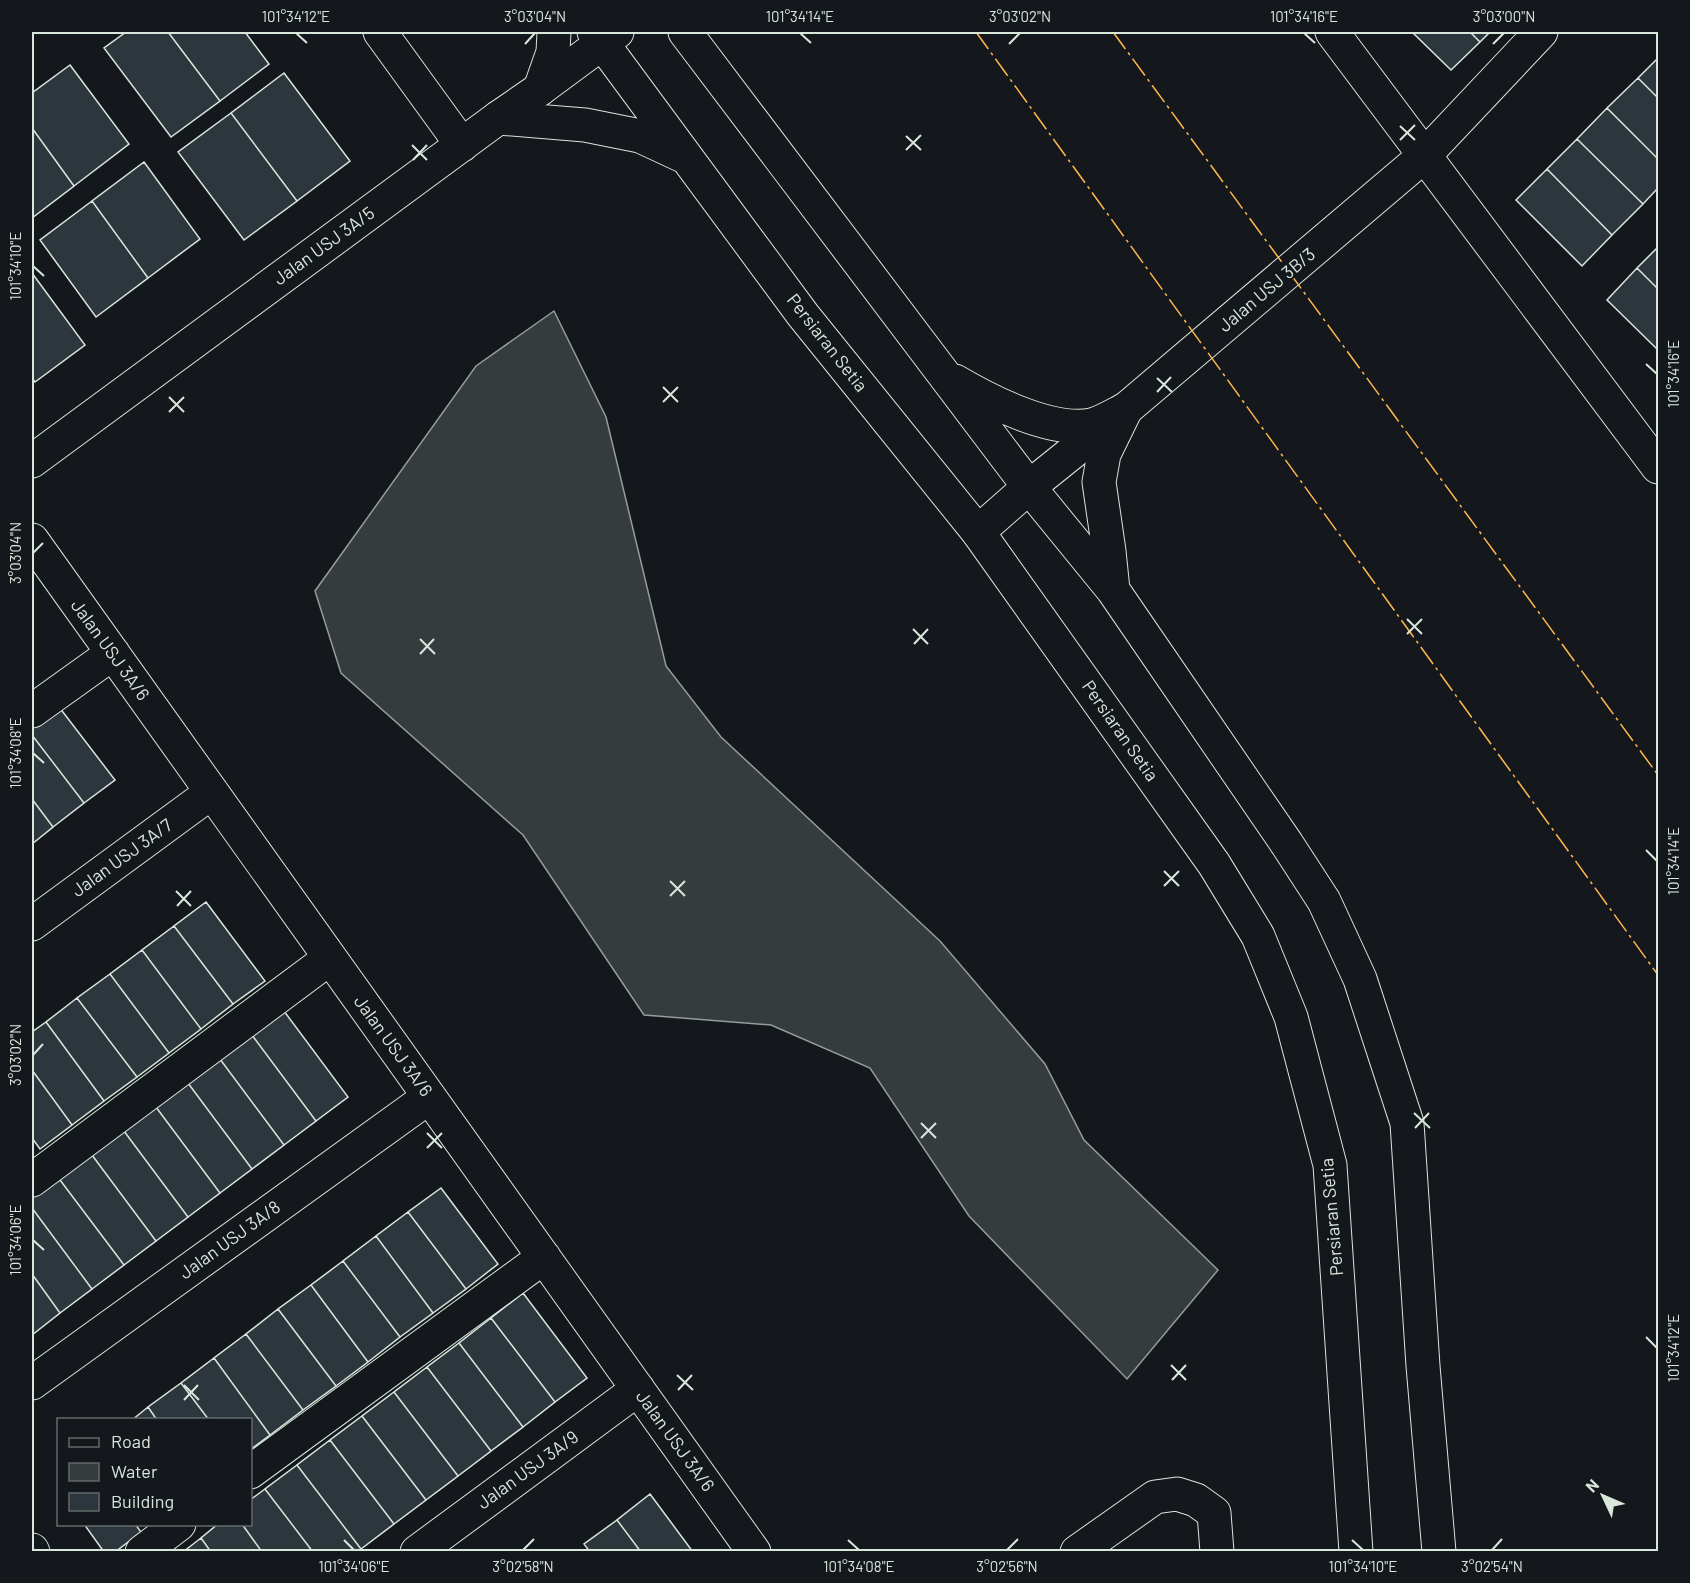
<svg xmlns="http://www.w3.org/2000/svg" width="1690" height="1583" viewBox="0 0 1690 1583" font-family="Barlow,sans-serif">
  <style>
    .water { fill: #363b3e; stroke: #939e99; stroke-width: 1.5 }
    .building { fill: #2c363c; stroke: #d8e6dc; stroke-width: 1.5 }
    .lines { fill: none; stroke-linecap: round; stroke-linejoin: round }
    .minor-casing { stroke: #d8e6dc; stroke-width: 35 }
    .major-casing { stroke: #d8e6dc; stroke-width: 35 }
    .minor { stroke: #14181c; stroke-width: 33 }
    .major { stroke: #14181c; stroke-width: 33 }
    .power { stroke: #ffb74d; stroke-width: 1.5; stroke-dasharray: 21 4.5 3 4.5; stroke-linecap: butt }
    .ticks { fill: none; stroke: #d8e6dc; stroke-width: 2 }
    .labels { text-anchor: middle; stroke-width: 4.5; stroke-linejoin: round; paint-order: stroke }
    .street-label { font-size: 18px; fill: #d8e6dc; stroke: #14181c }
    .neatline { fill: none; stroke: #d8e6dc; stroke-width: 2 }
    .ticks-label { font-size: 15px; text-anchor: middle; fill: #d8e6dc }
  </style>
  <rect width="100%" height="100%" fill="#14181c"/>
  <path class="water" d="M 554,311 L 606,417 L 666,666 L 721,737 L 940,941 L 1045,1064 L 1084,1140 L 1218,1270 L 1127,1379 L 969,1216 L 870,1068 L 771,1025 L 644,1015 L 523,835 L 341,673 L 315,591 L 476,366 Z"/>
  <path class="building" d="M 126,32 L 168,32 L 220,101 L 171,137 L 104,48 Z
    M 168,32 L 245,32 L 269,64 L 220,101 Z
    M 1412,32 L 1470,32 L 1480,42 L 1451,70 Z
    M 1470,32 L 1490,32 L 1480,42 Z
    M 1658,58 L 1658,98 L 1638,78 Z
    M 70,65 L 129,144 L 74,186 L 32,128 L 32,93 Z
    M 284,73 L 350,161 L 297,201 L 231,113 Z
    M 1638,78 L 1658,98 L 1658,159 L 1607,108 Z
    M 1607,108 L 1658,159 L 1658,188 L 1643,204 L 1577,139 Z
    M 231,113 L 297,201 L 244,240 L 178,152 Z
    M 32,128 L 74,186 L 32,218 Z
    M 1577,139 L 1643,204 L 1612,235 L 1547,169 Z
    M 144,162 L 200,239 L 148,278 L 92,201 Z
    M 1547,169 L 1612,235 L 1582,266 L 1516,200 Z
    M 92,201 L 148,278 L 96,317 L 40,240 Z
    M 1658,247 L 1658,289 L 1637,268 Z
    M 1637,268 L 1658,289 L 1658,350 L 1607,300 Z
    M 32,273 L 85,345 L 35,382 L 32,378 Z
    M 56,703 L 115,780 L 84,803 L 32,735 L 32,722 Z
    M 32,735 L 84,803 L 53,827 L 32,799 Z
    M 32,799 L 53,827 L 32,844 Z
    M 206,902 L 265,981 L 233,1004 L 174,926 Z
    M 174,926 L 233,1004 L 201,1029 L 142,950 Z
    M 142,950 L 201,1029 L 169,1053 L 110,974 Z
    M 110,974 L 169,1053 L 137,1077 L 77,998 Z
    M 77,998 L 137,1077 L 104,1101 L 46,1022 Z
    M 278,1003 L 348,1097 L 316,1121 L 246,1027 Z
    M 46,1022 L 104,1101 L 72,1125 L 32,1070 L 32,1032 Z
    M 246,1027 L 316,1121 L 284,1145 L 214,1051 Z
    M 214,1051 L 284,1145 L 252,1169 L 182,1075 Z
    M 32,1070 L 72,1125 L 40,1149 L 32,1138 Z
    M 182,1075 L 252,1169 L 220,1193 L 150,1099 Z
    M 150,1099 L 220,1193 L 188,1217 L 118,1123 Z
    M 118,1123 L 188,1217 L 156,1241 L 86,1147 Z
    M 86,1147 L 156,1241 L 124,1265 L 54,1172 Z
    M 54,1172 L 124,1265 L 92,1289 L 32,1208 L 32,1188 Z
    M 441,1188 L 498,1264 L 466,1289 L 408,1212 Z
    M 32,1208 L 92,1289 L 60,1313 L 32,1274 Z
    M 408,1212 L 466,1289 L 433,1313 L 376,1236 Z
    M 376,1236 L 433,1313 L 400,1337 L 343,1261 Z
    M 343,1261 L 400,1337 L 368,1362 L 311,1285 Z
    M 32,1274 L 60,1313 L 32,1335 Z
    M 311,1285 L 368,1362 L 336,1386 L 278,1309 Z
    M 523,1293 L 587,1378 L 555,1402 L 491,1318 Z
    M 278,1309 L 336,1386 L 303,1410 L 246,1334 Z
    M 491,1318 L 555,1402 L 523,1427 L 459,1343 Z
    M 246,1334 L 303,1410 L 270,1435 L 214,1358 Z
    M 459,1343 L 523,1427 L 491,1451 L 427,1367 Z
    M 214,1358 L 270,1435 L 250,1450 L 250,1420 L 209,1420 L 181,1383 Z
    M 427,1367 L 491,1451 L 458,1476 L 394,1392 Z
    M 181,1383 L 209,1420 L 157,1420 L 148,1407 Z
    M 394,1392 L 458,1476 L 426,1500 L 362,1416 Z
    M 148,1407 L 157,1420 L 132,1420 Z
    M 362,1416 L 426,1500 L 394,1524 L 330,1440 Z
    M 330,1440 L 394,1524 L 361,1549 L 297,1465 Z
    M 297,1465 L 361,1549 L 358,1552 L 313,1552 L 265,1489 Z
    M 265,1489 L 313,1552 L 262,1552 L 242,1524 L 250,1524 L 250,1500 Z
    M 650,1494 L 693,1552 L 641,1552 L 617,1520 Z
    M 617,1520 L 641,1552 L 590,1552 L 584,1544 Z
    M 84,1524 L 135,1524 L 141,1532 L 115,1552 L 104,1552 Z
    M 218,1524 L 242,1524 L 262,1552 L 211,1552 L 201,1538 Z
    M 201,1538 L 211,1552 L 183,1552 Z"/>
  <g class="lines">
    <defs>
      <path id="minor" d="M 380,32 L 462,145
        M 1332,32 L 1658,467
        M 32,461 L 498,118 L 540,89 L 617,32
        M 978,532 L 1029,487 L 1126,409 L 1424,156 L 1541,32
        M 32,540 L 754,1552
        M 32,711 L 113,653
        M 32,924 L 212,792
        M 32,1180 L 330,958
        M 32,1383 L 429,1097
        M 250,1472 L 544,1257
        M 32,1550 L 33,1552
        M 142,1552 L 179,1524
        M 417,1552 L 638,1389
        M 1077,1552 L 1155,1497 L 1177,1494 L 1196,1500 L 1214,1513 L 1217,1552"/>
      <path id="major" d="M 594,32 L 803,315 L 978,532 L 1214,864 L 1258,936 L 1291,1017 L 1330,1165 L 1356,1552
        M 685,32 L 1029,487 L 1113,590 L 1287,844 L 1324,901 L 1360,979 L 1407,1123 L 1423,1366 L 1439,1552
        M 540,89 L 553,52 L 554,32
        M 498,118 L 585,125 L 640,136 L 683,156
        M 955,381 C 989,401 1051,433 1092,425 C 1103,422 1116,414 1126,409
        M 1113,590 L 1109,551 L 1099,482 L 1104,454 L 1126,409"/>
    </defs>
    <use href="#minor" class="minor-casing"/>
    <use href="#major" class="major-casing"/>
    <use href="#minor" class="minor"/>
    <use href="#major" class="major"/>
    <path class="power" d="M 976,32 L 1658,975
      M 1113,32 L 1658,775"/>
  </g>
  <path class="ticks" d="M 296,33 L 307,43M 800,33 L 811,43M 1304,33 L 1315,43M 525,44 L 535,33M 1009,44 L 1020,33M 1493,44 L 1504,33M 1400,126 L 1415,140M 906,136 L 921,150M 1400,140 L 1415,125M 412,145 L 427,160M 906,150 L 921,135M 413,160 L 427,145M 33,266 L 44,276M 1646,364 L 1657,374M 1157,378 L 1172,392M 663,387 L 678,402M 1157,392 L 1171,377M 169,397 L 184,412M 663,402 L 678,387M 169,412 L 184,397M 33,553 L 43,543M 1407,619 L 1422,634M 913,629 L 928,644M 1407,634 L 1422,619M 420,639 L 435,654M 914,644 L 928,629M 420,654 L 434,639M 33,753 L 44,763M 1646,850 L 1657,861M 1164,871 L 1179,886M 670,881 L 685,896M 1164,886 L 1179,871M 176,891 L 191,906M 670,896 L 685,881M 177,906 L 191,891M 33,1055 L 43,1044M 1414,1113 L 1430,1128M 921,1123 L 936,1138M 1415,1128 L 1429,1113M 427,1133 L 442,1148M 921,1138 L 936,1123M 427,1148 L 442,1133M 33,1240 L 44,1250M 1646,1337 L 1657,1348M 1171,1365 L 1186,1380M 677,1375 L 693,1390M 1172,1380 L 1186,1365M 184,1385 L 199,1400M 678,1390 L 692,1375M 184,1400 L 198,1385M 344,1540 L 354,1550M 848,1540 L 859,1550M 1352,1540 L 1363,1550M 523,1550 L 534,1539M 1007,1550 L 1018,1539M 1492,1550 L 1502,1539"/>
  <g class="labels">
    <g class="street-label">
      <text transform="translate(324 246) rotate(-36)" y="6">Jalan USJ 3A/5</text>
      <text transform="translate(1267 290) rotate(-40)" y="6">Jalan USJ 3B/3</text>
      <text transform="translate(827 343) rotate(52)" y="6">Persiaran Setia</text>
      <text transform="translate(110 650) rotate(54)" y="6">Jalan USJ 3A/6</text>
      <text transform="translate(1120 731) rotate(55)" y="6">Persiaran Setia</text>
      <text transform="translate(122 858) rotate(-36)" y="6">Jalan USJ 3A/7</text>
      <text transform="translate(393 1046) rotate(54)" y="6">Jalan USJ 3A/6</text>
      <text transform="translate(1332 1217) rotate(-95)" y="6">Persiaran Setia</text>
      <text transform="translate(230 1240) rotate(-36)" y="6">Jalan USJ 3A/8</text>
      <text transform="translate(675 1441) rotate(54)" y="6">Jalan USJ 3A/6</text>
      <text transform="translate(528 1470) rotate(-36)" y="6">Jalan USJ 3A/9</text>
    </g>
  </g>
  <rect width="1690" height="1583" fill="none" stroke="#14181c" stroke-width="66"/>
  <rect x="57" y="1418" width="195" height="108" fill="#14181c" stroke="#626a69" stroke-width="1.5"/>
  <rect x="69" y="1438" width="30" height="9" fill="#14181c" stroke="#626a69" stroke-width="1.5"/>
  <text x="111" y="1448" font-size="18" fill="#d8e6dc">Road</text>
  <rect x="69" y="1463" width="30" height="18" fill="#363b3e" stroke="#626a69" stroke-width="1.5"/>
  <text x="111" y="1478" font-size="18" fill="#d8e6dc">Water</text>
  <rect x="69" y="1493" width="30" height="18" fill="#2c363c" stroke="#626a69" stroke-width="1.5"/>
  <text x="111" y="1508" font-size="18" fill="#d8e6dc">Building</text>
  <g transform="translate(1603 1496) rotate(314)" stroke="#14181c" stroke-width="4.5" paint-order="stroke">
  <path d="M0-4.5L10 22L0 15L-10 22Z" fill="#d8e6dc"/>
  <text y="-9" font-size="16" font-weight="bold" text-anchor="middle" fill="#d8e6dc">N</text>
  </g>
  <rect x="33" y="33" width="1624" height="1517" class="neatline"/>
  <g class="ticks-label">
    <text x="296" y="22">101°34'12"E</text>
    <text x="535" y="22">3°03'04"N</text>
    <text x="800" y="22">101°34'14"E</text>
    <text x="1020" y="22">3°03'02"N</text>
    <text x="1304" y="22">101°34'16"E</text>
    <text x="1504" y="22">3°03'00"N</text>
    <text transform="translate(16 266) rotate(-90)" y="5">101°34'10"E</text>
    <text transform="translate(1674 374) rotate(-90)" y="5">101°34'16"E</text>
    <text transform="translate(16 553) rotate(-90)" y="5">3°03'04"N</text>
    <text transform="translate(16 753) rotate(-90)" y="5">101°34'08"E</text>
    <text transform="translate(1674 861) rotate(-90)" y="5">101°34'14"E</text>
    <text transform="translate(16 1055) rotate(-90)" y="5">3°03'02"N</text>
    <text transform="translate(16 1240) rotate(-90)" y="5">101°34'06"E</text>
    <text transform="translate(1674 1348) rotate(-90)" y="5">101°34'12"E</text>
    <text x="354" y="1572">101°34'06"E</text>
    <text x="523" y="1572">3°02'58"N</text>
    <text x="859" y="1572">101°34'08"E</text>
    <text x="1007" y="1572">3°02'56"N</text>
    <text x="1363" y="1572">101°34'10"E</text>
    <text x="1492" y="1572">3°02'54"N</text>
  </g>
</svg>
